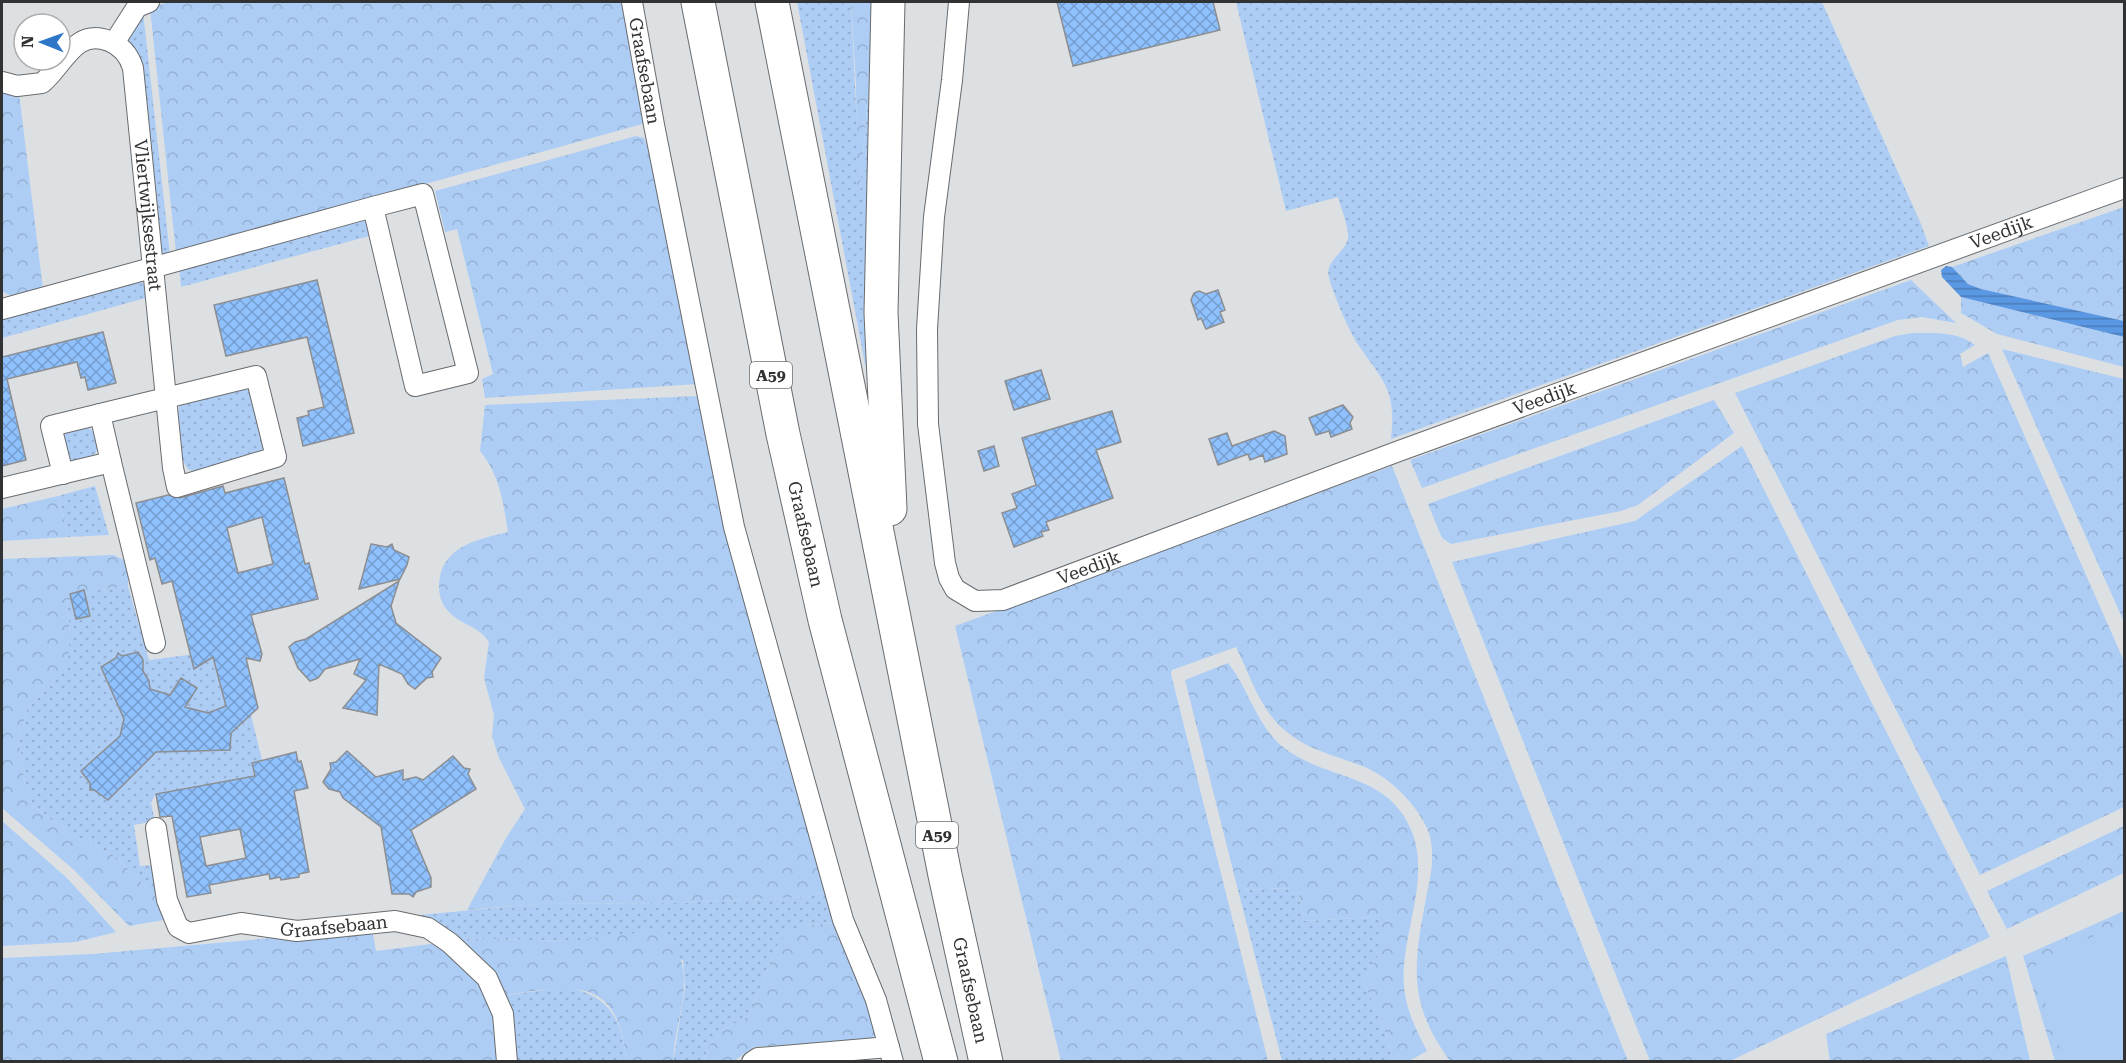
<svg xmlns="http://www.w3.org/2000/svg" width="2126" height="1063" viewBox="0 0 2126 1063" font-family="'Roboto Serif',serif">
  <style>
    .grass { fill: url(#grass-dots) }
    .forest { fill: url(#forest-crowns) }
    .pitch { fill: #adcdf5 }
    .water { fill: url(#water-rules) }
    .building { fill: url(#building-cross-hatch); stroke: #8c8e91; stroke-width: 1.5; fill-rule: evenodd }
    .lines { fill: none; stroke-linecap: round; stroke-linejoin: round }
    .minor-casing { stroke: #696b6e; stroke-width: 22 }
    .motorway-casing { stroke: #696b6e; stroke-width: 35 }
    .minor { stroke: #fff; stroke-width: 20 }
    .motorway { stroke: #fff; stroke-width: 33 }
    .labels { text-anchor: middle; stroke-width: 5; stroke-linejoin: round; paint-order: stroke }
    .shield { fill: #fff; stroke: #6f7070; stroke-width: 1.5 }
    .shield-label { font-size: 16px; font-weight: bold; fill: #313233 }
    .street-label { font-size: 18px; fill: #313233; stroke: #fff }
  </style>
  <defs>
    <pattern id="grass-dots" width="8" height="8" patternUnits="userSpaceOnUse" patternTransform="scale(1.5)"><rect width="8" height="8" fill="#adcdf5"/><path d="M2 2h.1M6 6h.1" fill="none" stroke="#95b0d2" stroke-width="1.8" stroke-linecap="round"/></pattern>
    <pattern id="forest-crowns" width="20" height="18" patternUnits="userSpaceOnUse" patternTransform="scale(1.5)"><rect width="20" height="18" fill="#adcdf5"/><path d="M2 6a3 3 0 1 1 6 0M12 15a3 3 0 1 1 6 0" fill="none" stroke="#95b0d2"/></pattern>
    <pattern id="water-rules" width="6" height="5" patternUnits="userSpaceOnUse" patternTransform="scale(1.5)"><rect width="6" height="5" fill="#5a98e3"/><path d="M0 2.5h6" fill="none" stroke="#4b7db9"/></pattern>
    <pattern id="building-cross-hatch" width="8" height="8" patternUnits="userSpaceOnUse" patternTransform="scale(1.5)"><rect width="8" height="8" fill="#8ec1fe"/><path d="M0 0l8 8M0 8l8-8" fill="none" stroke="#759dce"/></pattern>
  </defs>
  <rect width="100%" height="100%" fill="#dde0e3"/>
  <path class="grass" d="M 797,2 L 851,2 L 860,190 L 869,85 L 872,2 L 877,428 Z
    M 1236,2 L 1822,2 L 1921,224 L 1929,246 L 1391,439 C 1396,389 1385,384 1359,346 C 1349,331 1334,296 1329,278 C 1324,260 1346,253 1348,238 C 1349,226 1341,209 1338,197 L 1286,211 Z
    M 143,11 L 170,255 L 163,253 L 159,244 L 140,59 L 130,43 L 128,34 Z
    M 362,218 L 366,222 L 373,235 L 181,287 L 179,267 Z
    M 139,280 L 147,287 L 149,297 L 2,338 L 2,316 Z
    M 247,387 L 255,395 L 266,448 L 257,456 L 196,471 L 189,470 C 176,456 174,421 180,404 Z
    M62 444a18 18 0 1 1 36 0a18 18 0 1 1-36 0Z
    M 95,486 L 109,535 L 68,537 L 58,496 Z
    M 128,586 L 149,660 L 211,652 L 223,695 L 245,691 L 262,760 L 252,763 L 254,776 L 155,795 L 151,803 L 155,821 L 134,825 L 140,866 L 152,865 L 158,899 L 116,857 L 69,833 L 33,806 L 24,778 L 19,742 L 27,709 L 52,684 L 70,633 L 67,602 L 92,591 Z
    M 1294,888 L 1298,891 L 1304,921 L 1374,917 L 1381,921 L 1381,951 L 1363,980 L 1386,1034 L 1393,1061 L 1282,1061 L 1238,890 Z
    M 827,891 L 838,923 L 806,925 L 778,944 L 749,1016 L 723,1030 L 708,1047 L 704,1061 L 673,1062 L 685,987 L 683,960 L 573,941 L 453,938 L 420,915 L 538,904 L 679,903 L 808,897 Z
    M 564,987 C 608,994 623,1018 626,1061 L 511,1061 L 500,996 Z"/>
  <path class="forest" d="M 168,2 L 623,2 L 646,123 L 176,253 L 150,8 Z
    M 851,2 L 872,2 L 869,85 L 860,190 L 857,191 L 856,84 Z
    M 2,91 L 19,93 L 43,289 L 13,297 L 2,291 Z
    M 636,136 L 644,138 L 648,149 L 697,384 L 485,398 L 482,379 L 493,374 L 457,229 L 445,232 L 435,191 Z
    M 2124,207 L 2124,321 L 1981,289 L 1968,284 L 1952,267 Z
    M 1911,280 L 1956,323 L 1922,317 L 1898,320 L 1422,488 L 1410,460 Z
    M 1961,297 L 2124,337 L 2124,367 L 1997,334 L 1961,313 Z
    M 1913,333 C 1935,333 1957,331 1975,345 L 1960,354 L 1963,367 L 1988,353 L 2124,661 L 2124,807 L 1980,875 L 1735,393 L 1895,336 Z
    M 2002,349 L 2124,379 L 2124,622 Z
    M 699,396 C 735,563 779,727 827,891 L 808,897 L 679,903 L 538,904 L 467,910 L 506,838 L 525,809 L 499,758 L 492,736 L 494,715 L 484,678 L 489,642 C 479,626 461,625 449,612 C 442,605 439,596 439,587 C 439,547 476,540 508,532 C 503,502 500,475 480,451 L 485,405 Z
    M 1714,400 L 1734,433 L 1638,505 L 1621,511 L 1451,544 L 1442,538 L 1428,504 Z
    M 1742,446 L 1990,937 L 1730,1061 L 1650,1061 L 1452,562 L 1635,521 Z
    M 1392,466 L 1628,1061 L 1450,1061 C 1406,1001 1414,963 1427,893 C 1432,872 1436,847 1426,826 C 1414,802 1390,778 1365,767 C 1332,754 1303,750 1277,723 C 1258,703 1248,671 1236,647 L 1172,670 L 1171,674 L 1268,1061 L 1061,1061 L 955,626 Z
    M 58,496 L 68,537 L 2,541 L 2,509 Z
    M 113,555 L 129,562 L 128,586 L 92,591 L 67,602 L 70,633 L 68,662 L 52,684 L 27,709 L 19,742 L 24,778 L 33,806 L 69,833 L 116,857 L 158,899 L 164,920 L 129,926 L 74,870 L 2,808 L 2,559 Z
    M 1228,663 C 1249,689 1256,725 1283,747 C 1327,782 1388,771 1412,832 C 1431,881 1400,936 1404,986 C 1406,1010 1416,1030 1427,1051 L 1409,1061 L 1393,1061 L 1386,1034 L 1363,980 L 1381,951 L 1381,921 L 1374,917 L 1304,921 L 1298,891 L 1294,888 L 1238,890 L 1185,680 Z
    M 2,821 L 67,878 L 116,932 L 76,942 L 2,946 Z
    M 2124,826 L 2124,873 L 2007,929 L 1987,891 Z
    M 2124,911 L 2124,931 L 2067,1061 L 2055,1061 L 2023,956 Z
    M 838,923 L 879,1027 L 872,1039 L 754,1047 L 734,1061 L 704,1062 L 708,1047 L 723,1030 L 749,1016 L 778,944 L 789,931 L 806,925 Z
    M 372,929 L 376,951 L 431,944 L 443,946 L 477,979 L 492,1012 L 497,1061 L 2,1061 L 2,958 L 93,954 Z
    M 652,931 L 667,934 C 700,974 675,1015 673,1061 L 626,1061 C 620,972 566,986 500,996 L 453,938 L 573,941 Z
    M 2006,956 L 2030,1061 L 1830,1061 L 1826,1034 Z"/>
  <path class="pitch" d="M 2124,921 L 2124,1061 L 2064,1061 L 2034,966 Z"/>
  <path class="water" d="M 1946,266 L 1952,267 L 1968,284 L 1981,289 L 2124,321 L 2124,337 L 1961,297 L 1942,277 L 1941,270 Z"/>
  <path class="building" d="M 1057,2 L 1213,2 L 1220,30 L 1073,66 Z
    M 317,280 L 354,433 L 303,446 L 297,418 L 309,415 L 308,411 L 324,407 L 307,337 L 226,356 L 214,305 Z
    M 1218,290 L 1225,310 L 1220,312 L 1224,322 L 1206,329 L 1201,318 L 1198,320 L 1191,300 L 1194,293 L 1199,291 L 1206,294 Z
    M 103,332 L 116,383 L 88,390 L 85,377 L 81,378 L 77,362 L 7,379 L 26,460 L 2,466 L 2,357 Z
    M 1041,370 L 1050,399 L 1014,410 L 1005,381 Z
    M 1343,405 L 1353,417 L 1350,423 L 1352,429 L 1331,437 L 1329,431 L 1316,435 L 1309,418 Z
    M 1112,411 L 1121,442 L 1096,450 L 1113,498 L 1046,522 L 1049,530 L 1041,532 L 1043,536 L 1014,547 L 1002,513 L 1017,508 L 1012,494 L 1036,485 L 1022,438 Z
    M 1274,431 L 1285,436 L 1287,454 L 1265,462 L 1263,455 L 1250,460 L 1248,454 L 1218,465 L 1209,439 L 1227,433 L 1232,446 Z
    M 994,446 L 999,466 L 984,471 L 978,451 Z
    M 284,478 L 305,564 L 309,563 L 318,599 L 251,615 L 262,654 L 260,661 L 246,658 L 258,708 L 231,733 L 230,750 L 156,752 L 108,800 L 94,790 L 90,790 L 90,783 L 81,771 L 120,736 L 124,719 L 101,667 L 116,658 L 118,653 L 122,656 L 138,652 L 143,660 L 143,671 L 149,681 L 150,689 L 170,695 L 181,678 L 197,688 L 185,707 L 208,713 L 226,706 L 213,657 L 194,669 L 172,581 L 162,584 L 155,558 L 150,560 L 136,503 L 168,495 L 180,498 L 223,486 L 225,493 ZM 262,517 L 273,564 L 238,573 L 227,528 Z
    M 371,544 L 387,547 L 392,544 L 394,550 L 409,557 L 407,565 L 400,579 L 359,589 Z
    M 399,581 L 391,606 L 396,623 L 441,658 L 432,672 L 433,677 L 427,678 L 415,689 L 408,684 L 402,674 L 379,664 L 377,715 L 343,708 L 366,680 L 354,674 L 360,659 L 325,669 L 318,678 L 310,681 L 298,668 L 289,647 L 295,642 L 306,639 Z
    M 84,590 L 90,616 L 76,619 L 70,594 Z
    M 347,751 L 376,777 L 403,770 L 403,780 L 416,777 L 423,780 L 453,756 L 464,768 L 470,769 L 468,774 L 476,789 L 411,830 L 431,878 L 431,887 L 416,892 L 413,897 L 409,894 L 392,894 L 381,827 L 343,798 L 340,792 L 329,789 L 323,782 L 331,769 L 330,763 L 336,762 Z
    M 296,752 L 298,762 L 301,761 L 308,788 L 294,791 L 309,872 L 299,874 L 299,877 L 281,880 L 280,877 L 270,879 L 269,874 L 209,885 L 211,893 L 187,897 L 172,816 L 160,817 L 156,794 L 255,776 L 252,763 ZM 240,829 L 246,858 L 206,866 L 200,837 Z"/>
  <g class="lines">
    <defs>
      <g id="minor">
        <path id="s1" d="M 632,2 L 654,125 L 734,527 L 843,920 L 876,1000 L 893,1062"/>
        <path id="s2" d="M 959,2 L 952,80 L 934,217 L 927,329 L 928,424 L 945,563 L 949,578 L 955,589 L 975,601 L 1003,600 L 1399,451 L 2124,188"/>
        <path d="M 114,43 L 137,7 L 149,2"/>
        <path id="s3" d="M 2,82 L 17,86 L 42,83 C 63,66 75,27 109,41 C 122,46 129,55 133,68 L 173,468 L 177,487 L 276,457 L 256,376 L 51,426 L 63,474"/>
        <path d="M 2,309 L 17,305 L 373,207 L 423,194 L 468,373 L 415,386 L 373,207"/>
        <path d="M 111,462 L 155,643"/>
        <path d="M 2,488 L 111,462 L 100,414"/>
        <path id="s4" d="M 156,828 L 167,900 L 178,927 L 189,933 L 241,923 L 297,931 L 395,921 L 428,928 L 450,943 L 487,978 L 503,1014 L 507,1062"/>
        <path d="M 752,1062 L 758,1058 L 889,1047"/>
      </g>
      <g id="motorway">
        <path id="s5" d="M 698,2 L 783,434 L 825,620 L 941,1062"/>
        <path id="s6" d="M 772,2 L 945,875 L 986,1062"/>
        <path d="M 888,2 L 881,313 L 890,509"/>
      </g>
    </defs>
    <use href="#minor" class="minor-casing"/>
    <use href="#motorway" class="motorway-casing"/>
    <use href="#minor" class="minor"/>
    <use href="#motorway" class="motorway"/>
  </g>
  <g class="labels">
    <g class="shield">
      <rect x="750" y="362" width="42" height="26" rx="4.5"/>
      <rect x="916" y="822" width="42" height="26" rx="4.5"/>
    </g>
    <g class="shield-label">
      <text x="771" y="381">A59</text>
      <text x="937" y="841">A59</text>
    </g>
    <g class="street-label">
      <text dy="6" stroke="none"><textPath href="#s1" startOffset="70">Graafsebaan</textPath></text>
      <text dy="6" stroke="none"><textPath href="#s3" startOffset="312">Vliertwijksestraat</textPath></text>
      <text dy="6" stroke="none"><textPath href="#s2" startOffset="1707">Veedijk</textPath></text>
      <text dy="6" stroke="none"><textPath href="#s2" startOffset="1221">Veedijk</textPath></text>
      <text dy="6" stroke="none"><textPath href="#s5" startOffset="543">Graafsebaan</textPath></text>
      <text dy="6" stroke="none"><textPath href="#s2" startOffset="735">Veedijk</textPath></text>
      <text dy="6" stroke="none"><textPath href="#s4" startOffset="261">Graafsebaan</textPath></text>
      <text dy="6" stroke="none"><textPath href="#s6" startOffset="1008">Graafsebaan</textPath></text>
    </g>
  </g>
  <rect width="2126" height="1063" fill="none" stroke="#313233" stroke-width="6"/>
  <g transform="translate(42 42) rotate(271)"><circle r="28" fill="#ffffff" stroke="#adadad" stroke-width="1.5"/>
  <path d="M0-4.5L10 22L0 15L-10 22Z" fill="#2e76c7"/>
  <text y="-9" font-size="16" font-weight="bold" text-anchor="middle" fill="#313233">N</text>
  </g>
</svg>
